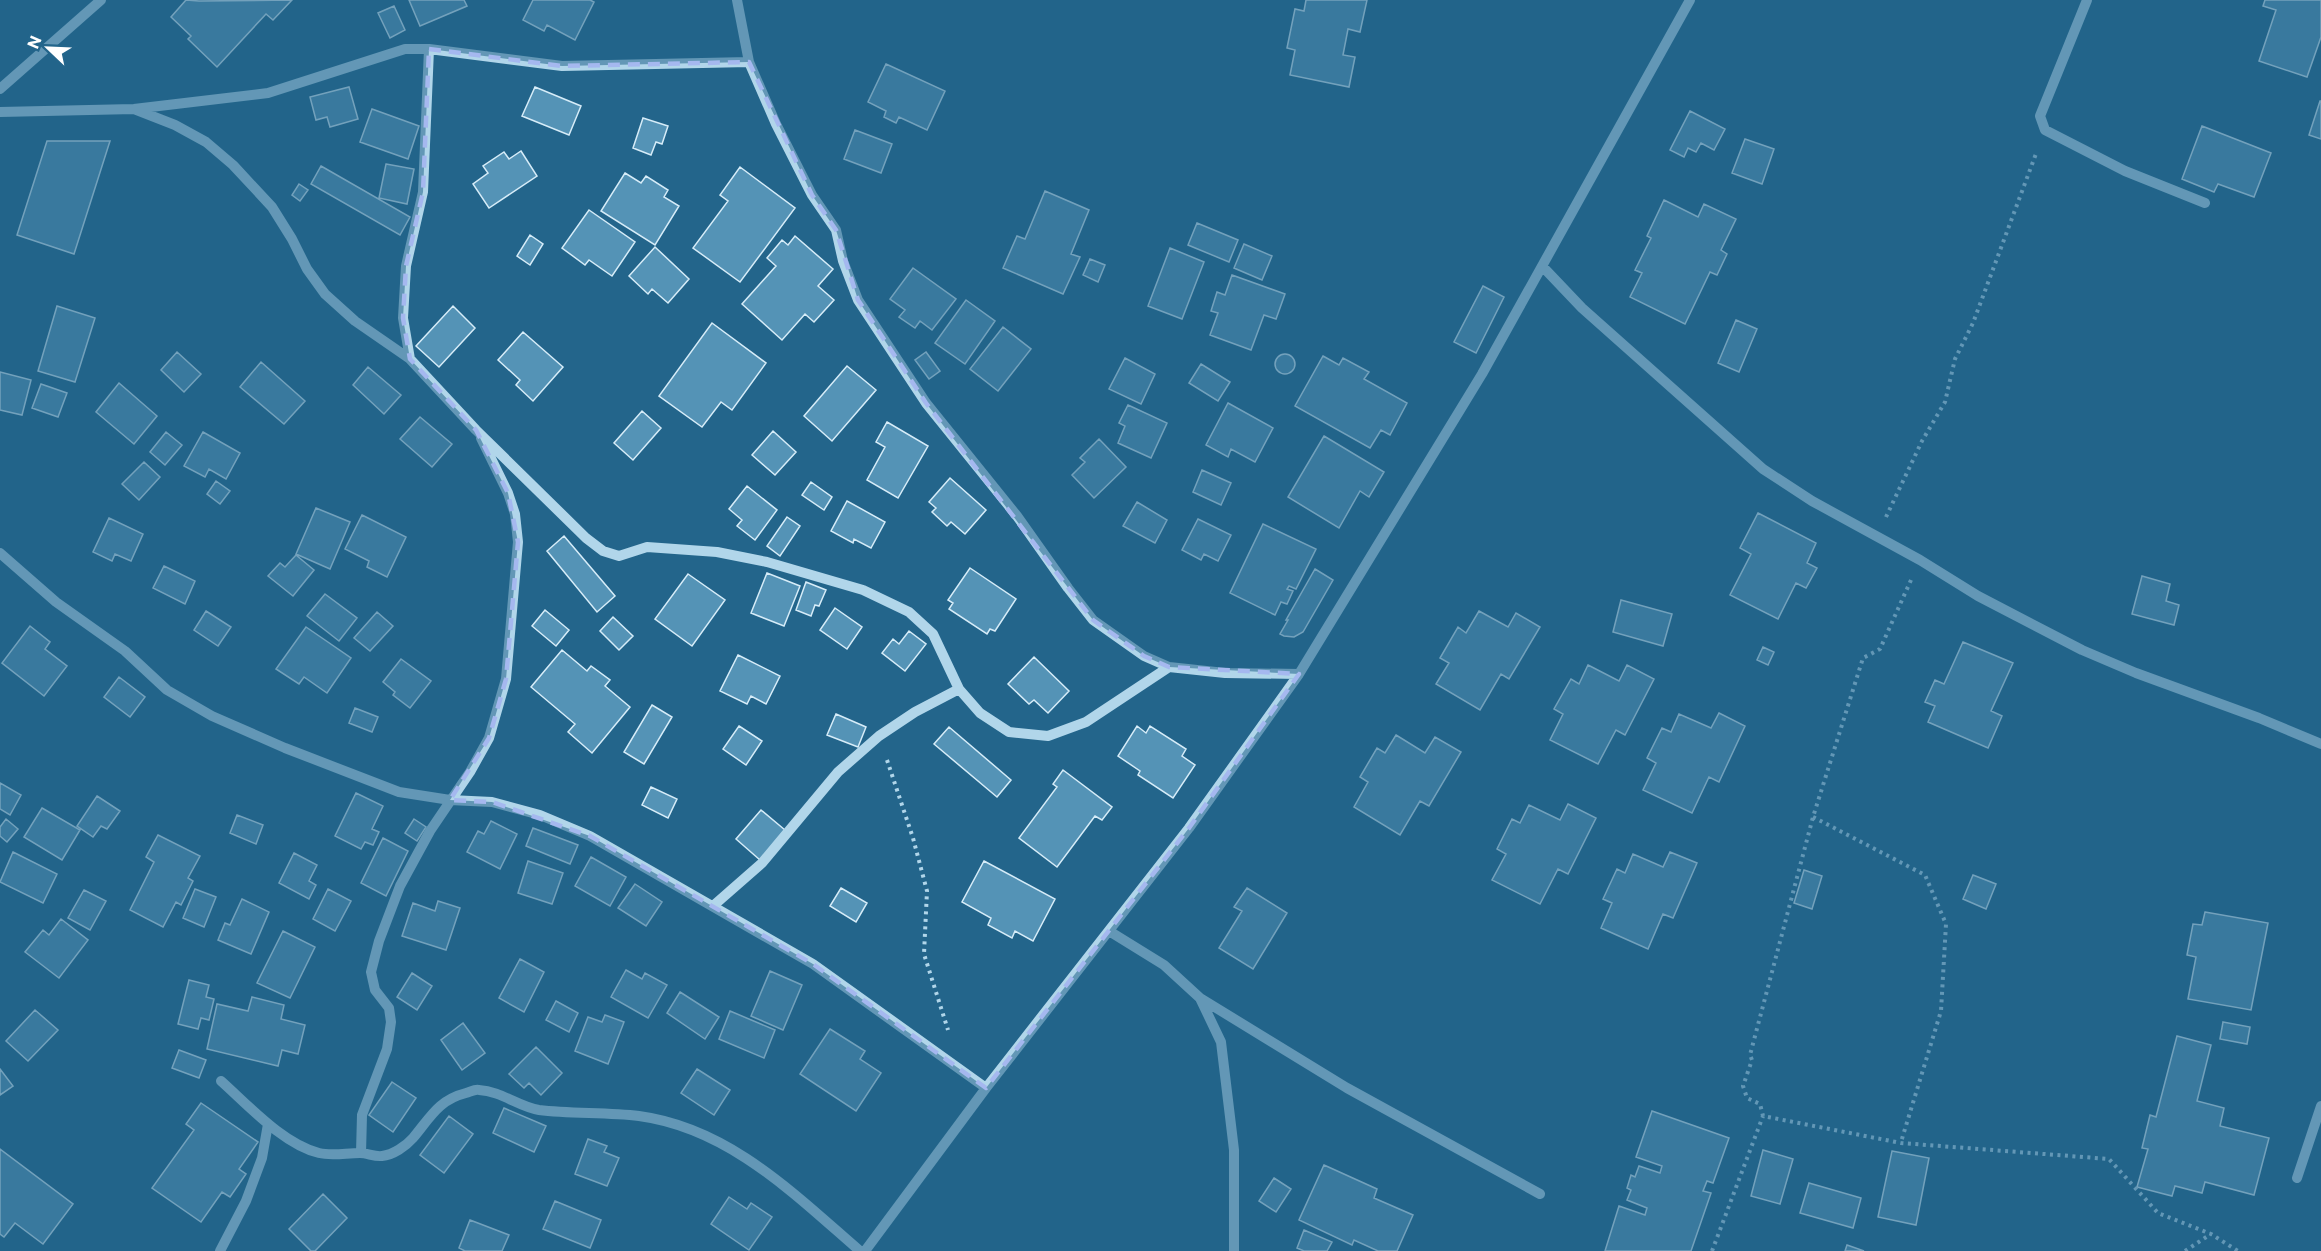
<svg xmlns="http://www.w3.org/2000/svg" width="2321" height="1251" viewBox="0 0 2321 1251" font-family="Commissioner,sans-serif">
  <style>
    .building { fill: #5493b6; stroke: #d6ecf8; stroke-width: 1.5 }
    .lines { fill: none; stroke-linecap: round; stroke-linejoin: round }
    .path { stroke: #b1d6ea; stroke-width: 4; stroke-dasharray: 3 4.5; stroke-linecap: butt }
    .minor { stroke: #b1d6ea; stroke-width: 10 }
    .marked { fill: none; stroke: #a5b8ef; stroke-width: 4.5; stroke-dasharray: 12 8; stroke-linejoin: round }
  </style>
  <rect width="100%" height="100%" fill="#23658b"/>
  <path class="building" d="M 186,0 L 199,1 L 292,0 L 273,20 L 266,14 L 217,67 L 188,39 L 191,36 L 171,17 Z
    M 409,0 L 464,0 L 467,6 L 420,26 Z
    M 533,0 L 590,0 L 594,2 L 575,40 L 547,25 L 544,31 L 523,20 Z
    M 1306,0 L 1367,0 L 1360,32 L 1348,29 L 1343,55 L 1355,57 L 1349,87 L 1290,75 L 1295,50 L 1287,48 L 1295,9 L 1304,11 Z
    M 2265,0 L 2321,0 L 2321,37 L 2307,77 L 2259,61 L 2276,10 L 2263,6 Z
    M 394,6 L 405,30 L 390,38 L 378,13 Z
    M 886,64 L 945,91 L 927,130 L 899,117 L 896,123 L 884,117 L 886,111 L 868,102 Z
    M 349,87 L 358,119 L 330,127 L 327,117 L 316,120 L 310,97 Z
    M 535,87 L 581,106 L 569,135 L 522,116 Z
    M 2320,101 L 2321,101 L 2321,139 L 2309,135 Z
    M 372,109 L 419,126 L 408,159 L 360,142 Z
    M 1690,111 L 1725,129 L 1714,150 L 1701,143 L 1696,152 L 1688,148 L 1684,157 L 1670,150 Z
    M 643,118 L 668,126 L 662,144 L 656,142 L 651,155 L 633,148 Z
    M 2202,126 L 2271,153 L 2254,197 L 2218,184 L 2214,192 L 2182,179 Z
    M 855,130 L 892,144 L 881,173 L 844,159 Z
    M 1745,139 L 1774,149 L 1762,184 L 1732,173 Z
    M 47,141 L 110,141 L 74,254 L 17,235 Z
    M 521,151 L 537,176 L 489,208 L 473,184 L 488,173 L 483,166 L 504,152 L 509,159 Z
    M 386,164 L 414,169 L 407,204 L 379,198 Z
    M 321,166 L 410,217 L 400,235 L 311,184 Z
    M 740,167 L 795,208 L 740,282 L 693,248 L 728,201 L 720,195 Z
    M 625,173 L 641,183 L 646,176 L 668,190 L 664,197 L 679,206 L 655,245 L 601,211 Z
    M 299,184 L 308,190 L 300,201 L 292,195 Z
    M 1045,191 L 1089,210 L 1071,254 L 1080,257 L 1063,294 L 1003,268 L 1017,236 L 1025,239 Z
    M 1664,200 L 1698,217 L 1704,204 L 1736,219 L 1721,250 L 1727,254 L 1717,275 L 1710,272 L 1685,324 L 1630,297 L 1642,273 L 1635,270 L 1651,238 L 1647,236 Z
    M 589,210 L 635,242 L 612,276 L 589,260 L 585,265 L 562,248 Z
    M 1197,223 L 1238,240 L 1229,262 L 1188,245 Z
    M 530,235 L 543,244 L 530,265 L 517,256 Z
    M 795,236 L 833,269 L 818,286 L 834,300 L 814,322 L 805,314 L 782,340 L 742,304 L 776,266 L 767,258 L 782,240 L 788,245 Z
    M 1244,244 L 1272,256 L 1262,280 L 1234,268 Z
    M 655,247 L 689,279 L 668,303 L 652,289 L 648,294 L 629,276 Z
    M 1170,248 L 1204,262 L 1182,319 L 1148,306 Z
    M 1090,259 L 1105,265 L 1098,282 L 1083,275 Z
    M 913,268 L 956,299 L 932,330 L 920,321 L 915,328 L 899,317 L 905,310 L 890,299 Z
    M 1232,275 L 1285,294 L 1276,319 L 1264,315 L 1251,350 L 1210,335 L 1218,313 L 1211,311 L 1217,292 L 1225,295 Z
    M 1483,286 L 1504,297 L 1476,353 L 1454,342 Z
    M 966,300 L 995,321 L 965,364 L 935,343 Z
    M 57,306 L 95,318 L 75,382 L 38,371 Z
    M 453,306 L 475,328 L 439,367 L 416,346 Z
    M 1736,320 L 1757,329 L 1739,372 L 1718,363 Z
    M 712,323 L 766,363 L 732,410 L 721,402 L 702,427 L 659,396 Z
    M 1003,327 L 1031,349 L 998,391 L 970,369 Z
    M 523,332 L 563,367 L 533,401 L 516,385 L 520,380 L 498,360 Z
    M 177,352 L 201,374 L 184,392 L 161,370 Z
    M 926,352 L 940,371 L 929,379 L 915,360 Z
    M1275 364a10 10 0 1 1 20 0a10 10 0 1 1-20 0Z
    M 1323,356 L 1339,365 L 1343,358 L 1369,372 L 1364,379 L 1407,403 L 1390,435 L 1381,430 L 1370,448 L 1295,406 Z
    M 1125,358 L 1155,374 L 1141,404 L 1109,389 Z
    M 261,362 L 305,401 L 284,424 L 240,387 Z
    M 1201,364 L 1230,382 L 1218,401 L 1189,383 Z
    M 847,366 L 876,390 L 832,441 L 804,416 Z
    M 368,367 L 401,395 L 384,414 L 353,385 Z
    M 0,372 L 31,380 L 22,415 L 0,410 Z
    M 119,383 L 157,416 L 134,444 L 96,412 Z
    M 41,384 L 67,393 L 58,417 L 32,408 Z
    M 1228,403 L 1273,428 L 1255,462 L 1231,449 L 1228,457 L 1206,445 Z
    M 1128,405 L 1167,423 L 1151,458 L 1118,443 L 1125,426 L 1119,423 Z
    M 642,411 L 661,428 L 633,460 L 614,443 Z
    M 420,417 L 452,444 L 432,467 L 400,439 Z
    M 887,422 L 928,446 L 898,498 L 867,480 L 885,447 L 876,442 Z
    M 773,431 L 796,452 L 775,475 L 752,455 Z
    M 166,432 L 182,445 L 165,465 L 150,452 Z
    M 203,432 L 240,453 L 226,479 L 209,469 L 205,477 L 184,466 Z
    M 1324,436 L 1384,472 L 1369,497 L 1360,491 L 1339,528 L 1288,497 Z
    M 1099,439 L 1126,467 L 1094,498 L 1072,475 L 1085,462 L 1080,458 Z
    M 144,462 L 160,477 L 139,500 L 122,484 Z
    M 1202,470 L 1231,483 L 1221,505 L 1193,492 Z
    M 950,478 L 986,510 L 965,534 L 951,522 L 947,526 L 932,512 L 936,508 L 929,502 Z
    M 216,481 L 230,491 L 220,504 L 207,494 Z
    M 811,482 L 832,497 L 824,510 L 802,495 Z
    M 747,486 L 777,510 L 755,540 L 737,526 L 742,520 L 729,509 Z
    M 847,501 L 885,522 L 871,548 L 854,539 L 853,543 L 831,531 Z
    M 1137,502 L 1167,520 L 1155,543 L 1123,526 Z
    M 316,508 L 350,522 L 330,569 L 296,554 Z
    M 1758,513 L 1816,543 L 1807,563 L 1817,568 L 1806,588 L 1796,583 L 1778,619 L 1730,595 L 1751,554 L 1740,548 Z
    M 362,515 L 406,537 L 387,577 L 367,567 L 369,561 L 345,549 Z
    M 787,517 L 800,526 L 780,556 L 767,546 Z
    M 109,518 L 143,534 L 131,561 L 115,554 L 112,561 L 93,552 Z
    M 1198,519 L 1231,535 L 1218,561 L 1204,554 L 1201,560 L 1182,550 Z
    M 1263,524 L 1316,549 L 1296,589 L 1289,586 L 1287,589 L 1293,591 L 1287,604 L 1281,602 L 1275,615 L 1230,593 Z
    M 564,536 L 615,596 L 597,612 L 547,551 Z
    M 296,555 L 314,570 L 293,596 L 268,576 L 280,563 L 285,567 Z
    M 164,566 L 195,581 L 185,604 L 153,588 Z
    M 970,568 L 1016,599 L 995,631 L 990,629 L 987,634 L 949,609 L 953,603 L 948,600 Z
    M 1315,569 L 1333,580 L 1303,632 L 1294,637 L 1284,636 L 1280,634 L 1288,620 L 1286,620 Z
    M 767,573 L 800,586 L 784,626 L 751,613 Z
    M 688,574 L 725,600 L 692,646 L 655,619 Z
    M 2142,576 L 2170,584 L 2166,601 L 2179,605 L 2174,625 L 2132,614 Z
    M 806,582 L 826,590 L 819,606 L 815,605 L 811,616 L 796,610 Z
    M 325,594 L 357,618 L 339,641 L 307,616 Z
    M 1621,600 L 1672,614 L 1663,646 L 1613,632 Z
    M 835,608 L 862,627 L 847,649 L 820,630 Z
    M 545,610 L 569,630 L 556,646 L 532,626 Z
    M 206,611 L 231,627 L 218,646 L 194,630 Z
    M 1479,611 L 1508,627 L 1516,613 L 1540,627 L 1509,679 L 1501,674 L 1480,710 L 1436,684 L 1449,663 L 1440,658 L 1458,627 L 1466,633 Z
    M 377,612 L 393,626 L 370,651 L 354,638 Z
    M 613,617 L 633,636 L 619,650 L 600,631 Z
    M 30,626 L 50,642 L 45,649 L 67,666 L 44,696 L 2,663 Z
    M 306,627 L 351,658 L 327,693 L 304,677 L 299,684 L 276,669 Z
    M 909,631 L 926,644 L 905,671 L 882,653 L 893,639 L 899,644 Z
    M 1963,642 L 2013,663 L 1991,711 L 2002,716 L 1988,748 L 1928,722 L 1935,706 L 1925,702 L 1935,680 L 1944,684 Z
    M 1763,647 L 1774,652 L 1768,665 L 1757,660 Z
    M 562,650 L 587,671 L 591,666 L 610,680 L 605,686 L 630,707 L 592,753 L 568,732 L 575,724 L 531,687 Z
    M 738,655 L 780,676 L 766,704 L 751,696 L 747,704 L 720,691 Z
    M 1034,657 L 1069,691 L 1048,713 L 1034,700 L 1029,704 L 1008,684 Z
    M 401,659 L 431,681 L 410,708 L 393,695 L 395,692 L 383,682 Z
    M 1588,665 L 1619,681 L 1627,665 L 1654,679 L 1625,735 L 1616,730 L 1598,764 L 1550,740 L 1563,714 L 1554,709 L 1571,679 L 1579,684 Z
    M 119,677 L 145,697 L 130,717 L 104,697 Z
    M 652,705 L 672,717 L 644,764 L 624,752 Z
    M 355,708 L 378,717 L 372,732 L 349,723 Z
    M 1719,713 L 1745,726 L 1719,782 L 1709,777 L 1692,813 L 1643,790 L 1656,763 L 1647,758 L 1662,728 L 1671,732 L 1679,714 L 1711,728 Z
    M 836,714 L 866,727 L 858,747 L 827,735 Z
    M 739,726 L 762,741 L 746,765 L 723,749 Z
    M 1137,726 L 1146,733 L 1150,726 L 1186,749 L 1182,756 L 1195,765 L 1173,798 L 1138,775 L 1140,771 L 1118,756 Z
    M 949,727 L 1011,780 L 997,797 L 934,744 Z
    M 1396,735 L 1425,753 L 1435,737 L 1461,752 L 1429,806 L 1420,801 L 1400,835 L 1354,807 L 1368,782 L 1360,777 L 1377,748 L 1385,753 Z
    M 1063,770 L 1112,807 L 1102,820 L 1095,816 L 1057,867 L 1019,838 L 1057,787 L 1053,784 Z
    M 0,783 L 21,795 L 10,815 L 0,809 Z
    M 651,787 L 677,799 L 668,818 L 642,805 Z
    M 356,793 L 383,806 L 372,829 L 379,832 L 373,845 L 365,842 L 361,849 L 335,836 Z
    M 97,796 L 120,811 L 107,829 L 101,826 L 93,837 L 77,826 Z
    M 1568,804 L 1596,818 L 1568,874 L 1558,869 L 1540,904 L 1492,880 L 1506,854 L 1497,849 L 1512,819 L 1520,823 L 1529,805 L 1560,820 Z
    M 42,808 L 80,830 L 62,860 L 24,837 Z
    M 761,810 L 785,830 L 760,860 L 736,839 Z
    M 237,815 L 263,825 L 256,844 L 230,833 Z
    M 6,819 L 18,829 L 7,842 L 0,836 L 0,827 Z
    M 414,819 L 426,827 L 417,841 L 405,833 Z
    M 491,821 L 517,834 L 500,869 L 467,852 L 478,831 L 484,834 Z
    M 533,828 L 578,845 L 570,864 L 526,846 Z
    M 158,835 L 200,856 L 188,878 L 193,881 L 181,905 L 176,902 L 163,927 L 130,910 L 154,862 L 146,857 Z
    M 383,838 L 408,851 L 386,896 L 361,883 Z
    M 13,852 L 57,874 L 43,903 L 0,882 Z
    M 1670,852 L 1697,863 L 1673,918 L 1663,914 L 1648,949 L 1601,928 L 1612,903 L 1603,899 L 1617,869 L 1625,873 L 1633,854 L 1663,867 Z
    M 294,853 L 317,865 L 309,881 L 316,885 L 309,899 L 279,883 Z
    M 591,857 L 626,877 L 610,906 L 575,886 Z
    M 528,861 L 563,873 L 552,904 L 518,893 Z
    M 984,861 L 1055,899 L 1033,941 L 1015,931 L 1012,938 L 988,925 L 991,918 L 962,902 Z
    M 1804,870 L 1822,876 L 1812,909 L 1794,903 Z
    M 1973,875 L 1996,884 L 1986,909 L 1963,899 Z
    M 635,884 L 662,902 L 646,926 L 618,908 Z
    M 841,888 L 867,903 L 856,922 L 830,906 Z
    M 1247,888 L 1287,913 L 1253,969 L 1219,948 L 1242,911 L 1234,907 Z
    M 195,889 L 216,897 L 204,927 L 183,918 Z
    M 328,889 L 351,901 L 335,931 L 313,919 Z
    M 84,890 L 106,901 L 90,930 L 68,918 Z
    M 242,899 L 269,912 L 251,954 L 218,940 L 225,923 L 230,925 Z
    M 438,901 L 460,908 L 446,950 L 402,936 L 413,903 L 435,911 Z
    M 2205,912 L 2268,923 L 2251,1010 L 2188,999 L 2196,957 L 2187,955 L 2193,924 L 2202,925 Z
    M 61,919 L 88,940 L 59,978 L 25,952 L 43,930 L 49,935 Z
    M 283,931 L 315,947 L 290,998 L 257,983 Z
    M 520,959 L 544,972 L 524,1012 L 499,998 Z
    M 626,970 L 642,979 L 645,973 L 667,985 L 648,1018 L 611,997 Z
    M 770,971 L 802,985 L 783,1030 L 751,1016 Z
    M 412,973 L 432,986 L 417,1010 L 397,997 Z
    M 189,980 L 209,985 L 206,997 L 214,999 L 209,1020 L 201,1018 L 198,1029 L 178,1024 Z
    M 680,992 L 719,1017 L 705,1039 L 667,1013 Z
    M 252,997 L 284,1005 L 281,1019 L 305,1025 L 298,1054 L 282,1050 L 278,1066 L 207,1049 L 217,1004 L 248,1011 Z
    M 556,1001 L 578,1013 L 569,1032 L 546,1020 Z
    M 35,1010 L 58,1030 L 28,1061 L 6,1041 Z
    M 730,1011 L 775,1030 L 764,1058 L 719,1039 Z
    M 605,1015 L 624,1022 L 608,1064 L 575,1051 L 588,1017 L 602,1022 Z
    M 2223,1022 L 2250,1027 L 2247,1044 L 2220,1039 Z
    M 463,1023 L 485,1053 L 462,1070 L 441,1040 Z
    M 830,1029 L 865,1051 L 860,1059 L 881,1073 L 856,1111 L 800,1074 Z
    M 2177,1036 L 2211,1045 L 2197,1101 L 2224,1108 L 2220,1126 L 2269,1138 L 2254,1195 L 2205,1182 L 2202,1193 L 2175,1186 L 2172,1196 L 2137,1187 L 2148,1149 L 2142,1148 L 2150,1115 L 2156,1117 Z
    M 536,1047 L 562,1073 L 541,1095 L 529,1083 L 524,1088 L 509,1074 Z
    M 179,1050 L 206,1060 L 199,1078 L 172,1068 Z
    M 0,1069 L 13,1086 L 0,1095 Z
    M 697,1069 L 730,1090 L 714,1115 L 681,1093 Z
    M 392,1082 L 416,1098 L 393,1132 L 369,1115 Z
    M 201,1103 L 258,1142 L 239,1169 L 246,1174 L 230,1197 L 222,1192 L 201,1222 L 152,1188 L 194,1130 L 186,1124 Z
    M 504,1108 L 546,1126 L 534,1152 L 493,1133 Z
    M 1652,1111 L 1729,1138 L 1713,1183 L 1707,1181 L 1703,1191 L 1711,1193 L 1691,1251 L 1605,1251 L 1619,1206 L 1645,1215 L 1647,1208 L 1627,1200 L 1631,1190 L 1627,1188 L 1631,1175 L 1635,1177 L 1639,1166 L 1660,1173 L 1662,1166 L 1636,1157 Z
    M 449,1116 L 473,1134 L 444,1173 L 420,1155 Z
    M 588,1139 L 607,1146 L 604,1152 L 619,1158 L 607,1186 L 575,1174 Z
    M 0,1149 L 73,1204 L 43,1244 L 15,1223 L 4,1237 L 0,1234 Z
    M 1763,1150 L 1793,1159 L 1780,1204 L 1751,1196 Z
    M 1892,1151 L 1929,1158 L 1916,1225 L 1878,1217 Z
    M 1324,1165 L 1377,1189 L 1374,1198 L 1413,1215 L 1397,1251 L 1378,1251 L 1354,1240 L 1352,1245 L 1299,1220 Z
    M 1274,1178 L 1291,1189 L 1276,1212 L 1259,1201 Z
    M 1809,1183 L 1861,1198 L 1853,1228 L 1800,1213 Z
    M 323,1194 L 347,1218 L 315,1251 L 311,1251 L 289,1229 Z
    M 729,1197 L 747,1209 L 751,1203 L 772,1217 L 749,1250 L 711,1224 Z
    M 555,1201 L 601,1220 L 590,1248 L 543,1229 Z
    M 470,1220 L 509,1235 L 502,1251 L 465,1251 L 459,1248 Z
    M 1304,1230 L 1332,1242 L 1327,1251 L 1304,1251 L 1297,1248 Z
    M 1847,1245 L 1864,1251 L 1845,1251 Z"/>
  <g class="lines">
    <path class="path" d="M 1886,517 L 1922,441 L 1945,402 L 1955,359 L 1973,323 L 2037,151
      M 1911,580 L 1880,649 L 1863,658 L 1813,817 L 1750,1055 L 1752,1060 L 1743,1086 L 1747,1098 L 1760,1104 L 1763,1116 L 1901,1143 L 2109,1159 L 2158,1213 L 2211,1234 L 2238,1251
      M 887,760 L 913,838 L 927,891 L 924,954 L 948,1030
      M 1813,817 L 1925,875 L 1946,924 L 1941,1011 L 1901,1142
      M 1712,1251 L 1763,1116
      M 2185,1251 L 2211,1234"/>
    <path class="minor" d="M 737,0 L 749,62 L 776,124 L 812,195 L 836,230 L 843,261 L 858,300 L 926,403 L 1017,516 L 1068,588 L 1093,620 L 1144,656 L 1169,667 L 1225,673 L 1299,674
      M 2087,0 L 2040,116 L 2045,130 L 2125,171 L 2205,203
      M 0,89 L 101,0
      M 134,109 L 175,125 L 206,142 L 233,165 L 272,207 L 292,239 L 307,269 L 325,294 L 355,321 L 410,359 L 476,430 L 586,538 L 603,551 L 619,556 L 647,547 L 717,552 L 767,562 L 863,590 L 909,612 L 933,634 L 959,689 L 980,713 L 1009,732 L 1048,736 L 1086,722 L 1169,667
      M 0,112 L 134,109 L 268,93 L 405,49 L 429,49 L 562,66 L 749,62
      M 1543,267 L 1582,308 L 1763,469 L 1812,501 L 1920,560 L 1978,596 L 2082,650 L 2136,673 L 2259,718 L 2321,744
      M 410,359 L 403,318 L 406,266 L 423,192 L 429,49
      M 0,553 L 56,602 L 125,651 L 167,690 L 212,716 L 285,748 L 399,792 L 450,800 L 492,802 L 540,815 L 590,836 L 813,964 L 986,1088
      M 713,906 L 762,863 L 838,772 L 879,736 L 915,712 L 959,689
      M 1109,931 L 1164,965 L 1200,998 L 1347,1088 L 1540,1194
      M 1200,998 L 1221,1042 L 1234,1150 L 1234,1251
      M 221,1081 C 248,1105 283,1144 319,1153 C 332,1156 346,1153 360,1153 C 367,1153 375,1157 382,1156 C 393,1155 406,1146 413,1138 C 430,1118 438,1100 466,1093 C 470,1092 475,1089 479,1090 C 501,1091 519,1107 539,1110 C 572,1114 606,1112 639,1116 C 729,1128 794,1194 860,1251
      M 361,1153 L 362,1115 L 387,1049 L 391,1022 L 389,1008 L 375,990 L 371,972 L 379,941 L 400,886 L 430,831 L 470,772 L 489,738 L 506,679 L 518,542 L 515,514 L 508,493 L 481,438
      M 2297,1178 L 2321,1106
      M 220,1251 L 246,1201 L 262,1158 L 268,1124
      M 865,1251 L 986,1088 L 1189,828 L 1299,674 L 1482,374 L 1690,0"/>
  </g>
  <path d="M0 0H2321V1251H0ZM 429,49 L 562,66 L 749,62 L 812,195 L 836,230 L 858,300 L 926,403 L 1093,620 L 1144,656 L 1169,667 L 1299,674 L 1189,828 L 986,1088 L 813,964 L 590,836 L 492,802 L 450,800 L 489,738 L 506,679 L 518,542 L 508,493 L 476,430 L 410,359 L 403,318 L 406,266 L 423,192 Z" fill="#23658b" fill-opacity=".55" fill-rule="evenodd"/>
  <path class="marked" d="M 429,49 L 562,66 L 749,62 L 812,195 L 836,230 L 858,300 L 926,403 L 1093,620 L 1144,656 L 1169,667 L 1299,674 L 1189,828 L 986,1088 L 813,964 L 590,836 L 492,802 L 450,800 L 489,738 L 506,679 L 518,542 L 508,493 L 476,430 L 410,359 L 403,318 L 406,266 L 423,192 Z"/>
  <g transform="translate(48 48) rotate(293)" stroke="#23658b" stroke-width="4.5" paint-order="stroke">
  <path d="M0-4.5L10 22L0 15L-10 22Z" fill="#ffffff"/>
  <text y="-9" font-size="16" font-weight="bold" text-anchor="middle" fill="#ffffff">N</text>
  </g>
</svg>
